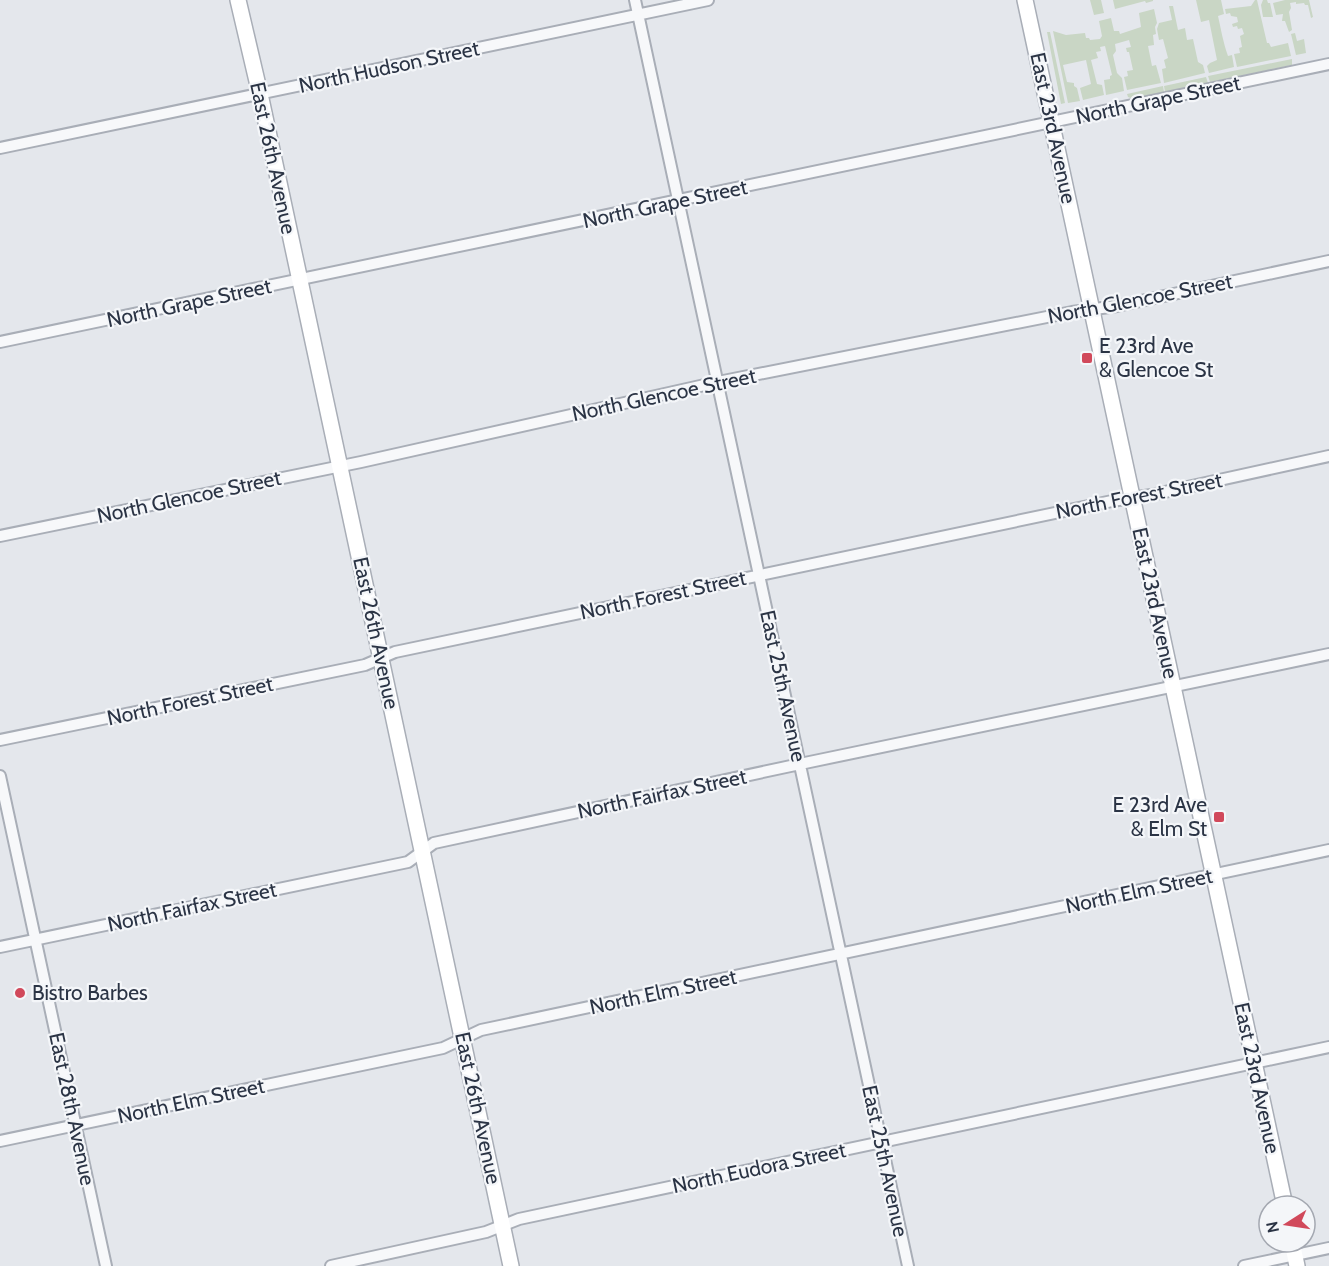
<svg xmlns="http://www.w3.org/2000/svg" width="1329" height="1266" viewBox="0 0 1329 1266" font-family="Cabin,sans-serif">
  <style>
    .green { fill: #c9d6c5 }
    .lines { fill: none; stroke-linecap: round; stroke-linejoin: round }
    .street-casing { stroke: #a9aeb7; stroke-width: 14 }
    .secondary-casing { stroke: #a9aeb7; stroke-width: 18 }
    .street { stroke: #f7f8fa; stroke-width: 10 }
    .secondary { stroke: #fff; stroke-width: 15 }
    .poi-dot { fill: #d1495b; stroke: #f4f6f9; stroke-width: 2 }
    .labels { text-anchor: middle; stroke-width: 4.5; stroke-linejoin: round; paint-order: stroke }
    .street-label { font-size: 21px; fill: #2b3445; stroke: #f4f6f9 }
    .poi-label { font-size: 21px; fill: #2b3445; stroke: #f4f6f9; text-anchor: start }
  </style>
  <rect width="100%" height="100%" fill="#e4e7ec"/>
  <path class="green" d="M 1090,0 L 1101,0 L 1104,13 L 1094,15 Z
    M 1113,0 L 1153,0 L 1153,1 L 1146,3 L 1145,1 L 1115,9 Z
    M 1196,0 L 1221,0 L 1224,14 L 1218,16 C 1221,29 1223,42 1228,56 L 1232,55 L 1234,67 L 1209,73 L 1207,66 L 1210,63 L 1217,60 L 1209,20 L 1201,22 Z
    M 1255,0 L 1257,0 L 1267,43 L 1269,43 L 1271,47 L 1288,43 L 1291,56 L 1237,67 L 1234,54 L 1240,53 L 1239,48 L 1242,47 L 1240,36 L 1244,34 L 1242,28 L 1238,29 L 1237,26 L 1233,27 L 1232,24 L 1238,22 L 1237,17 L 1231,16 L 1230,13 L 1226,14 L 1225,9 L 1251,6 Z
    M 1263,0 L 1267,0 L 1268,3 L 1270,3 L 1273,17 L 1263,17 L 1261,5 Z
    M 1285,0 L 1309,0 L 1313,17 L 1311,18 L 1308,5 L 1305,5 L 1304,3 L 1296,4 L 1296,2 L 1290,3 L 1291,8 L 1289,12 L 1292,30 L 1289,32 L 1285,21 L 1282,21 L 1283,14 L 1276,15 L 1273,3 Z
    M 1169,6 L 1173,6 L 1178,30 L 1185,28 L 1187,40 L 1193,39 L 1198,62 L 1203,65 L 1205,73 L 1164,83 L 1162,69 L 1166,68 L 1164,60 L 1168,58 L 1163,39 L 1159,40 L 1157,29 L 1159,23 L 1172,20 Z
    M 1154,9 L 1157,23 L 1155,27 L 1156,34 L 1153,35 L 1154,45 L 1148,46 L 1152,66 L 1156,65 L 1161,83 L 1127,90 L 1124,77 L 1128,76 L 1127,71 L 1133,70 L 1129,52 L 1127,52 L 1126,48 L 1131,47 L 1129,40 L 1115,44 L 1116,51 L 1113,55 L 1117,73 L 1122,78 L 1124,91 L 1106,95 L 1104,80 L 1110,79 L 1110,76 L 1112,75 L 1105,46 L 1100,47 L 1101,51 L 1096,52 L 1098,58 L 1091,60 L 1097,84 L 1102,85 L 1104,95 L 1083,100 L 1080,88 L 1091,84 L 1086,60 L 1063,65 L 1067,82 L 1074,83 L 1074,86 L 1077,88 L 1080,101 L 1068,103 L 1053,31 L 1066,35 L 1085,33 L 1086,38 L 1089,38 L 1090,40 L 1100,39 L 1102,36 L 1099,21 L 1111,18 L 1114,31 L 1119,31 L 1120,34 L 1141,27 L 1139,13 Z
    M 1047,32 L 1050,32 L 1065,103 L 1061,104 Z
    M 1295,33 L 1297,41 L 1304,39 L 1306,53 L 1296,55 L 1291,34 Z
    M 1292,59 L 1292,65 L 1210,82 L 1208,76 Z
    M 1206,77 L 1208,83 L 1165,92 L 1164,86 Z
    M 1163,86 L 1164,92 L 1133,99 L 1128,97 L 1127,94 Z"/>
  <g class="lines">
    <defs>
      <path id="street" d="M 635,0 L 908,1266
        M 0,148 L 708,0
        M 0,342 L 1329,64
        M 0,536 L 361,462 L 718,382 L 1072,312 L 1117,306 L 1329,261
        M 0,740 L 365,665 L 395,652 L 1112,501 L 1151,495 L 1329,456
        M 0,776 L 106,1266
        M 0,947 L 408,862 L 434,843 L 800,764 L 1329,654
        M 0,1141 L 443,1048 L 481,1030 L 1329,850
        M 331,1266 L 486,1232 L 519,1219 L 1329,1047
        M 1244,1266 L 1329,1248"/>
      <path id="secondary" d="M 238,0 L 260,94 L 511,1266
        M 1025,0 L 1285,1206
        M 1292,1242 L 1297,1266"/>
    </defs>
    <use href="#street" class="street-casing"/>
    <use href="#secondary" class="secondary-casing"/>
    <use href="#street" class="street"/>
    <use href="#secondary" class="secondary"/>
  </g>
  <g class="poi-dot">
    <rect x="1081" y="352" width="12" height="12" rx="3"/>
    <rect x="1213" y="811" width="12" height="12" rx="3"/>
    <circle cx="20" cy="993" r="6"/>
  </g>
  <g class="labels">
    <g class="street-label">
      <text transform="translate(389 67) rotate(-12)" y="7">North Hudson Street</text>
      <text transform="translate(1158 100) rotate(-12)" y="7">North Grape Street</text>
      <text transform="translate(1053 128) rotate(78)" y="7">East 23rd Avenue</text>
      <text transform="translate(273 158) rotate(78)" y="7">East 26th Avenue</text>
      <text transform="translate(665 204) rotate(-12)" y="7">North Grape Street</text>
      <text transform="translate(1140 299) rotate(-11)" y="7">North Glencoe Street</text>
      <text transform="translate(189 303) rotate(-12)" y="7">North Grape Street</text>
      <text transform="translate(664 395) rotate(-12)" y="7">North Glencoe Street</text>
      <text transform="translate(1139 496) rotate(-11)" y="7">North Forest Street</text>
      <text transform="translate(189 497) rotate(-12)" y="7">North Glencoe Street</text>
      <text transform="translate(663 595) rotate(-12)" y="7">North Forest Street</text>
      <text transform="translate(1155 603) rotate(78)" y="7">East 23rd Avenue</text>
      <text transform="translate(376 633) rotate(78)" y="7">East 26th Avenue</text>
      <text transform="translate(783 686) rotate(78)" y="7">East 25th Avenue</text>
      <text transform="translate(190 701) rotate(-12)" y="7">North Forest Street</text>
      <text transform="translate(662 794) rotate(-12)" y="7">North Fairfax Street</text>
      <text transform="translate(1139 891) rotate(-12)" y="7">North Elm Street</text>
      <text transform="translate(192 907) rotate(-12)" y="7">North Fairfax Street</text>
      <text transform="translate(663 992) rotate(-12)" y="7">North Elm Street</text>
      <text transform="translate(1257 1078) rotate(78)" y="7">East 23rd Avenue</text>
      <text transform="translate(191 1101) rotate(-12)" y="7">North Elm Street</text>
      <text transform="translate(478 1108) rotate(78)" y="7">East 26th Avenue</text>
      <text transform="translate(72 1109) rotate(78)" y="7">East 28th Avenue</text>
      <text transform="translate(885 1161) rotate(78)" y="7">East 25th Avenue</text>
      <text transform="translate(759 1168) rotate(-12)" y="7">North Eudora Street</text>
    </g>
    <g class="poi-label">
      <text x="1099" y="353">E 23rd Ave<tspan x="1099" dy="24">&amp; Glencoe St</tspan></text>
      <text x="1207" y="812" text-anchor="end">E 23rd Ave<tspan x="1207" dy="24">&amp; Elm St</tspan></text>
      <text x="32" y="1000">Bistro Barbes</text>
    </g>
  </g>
  <g transform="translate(1287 1224) rotate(258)"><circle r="28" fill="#f4f6f9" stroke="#a4a8b1" stroke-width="1.5"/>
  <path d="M0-4.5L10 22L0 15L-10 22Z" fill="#d1495b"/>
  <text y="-9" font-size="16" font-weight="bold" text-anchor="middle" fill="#2b3445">N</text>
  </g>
</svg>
